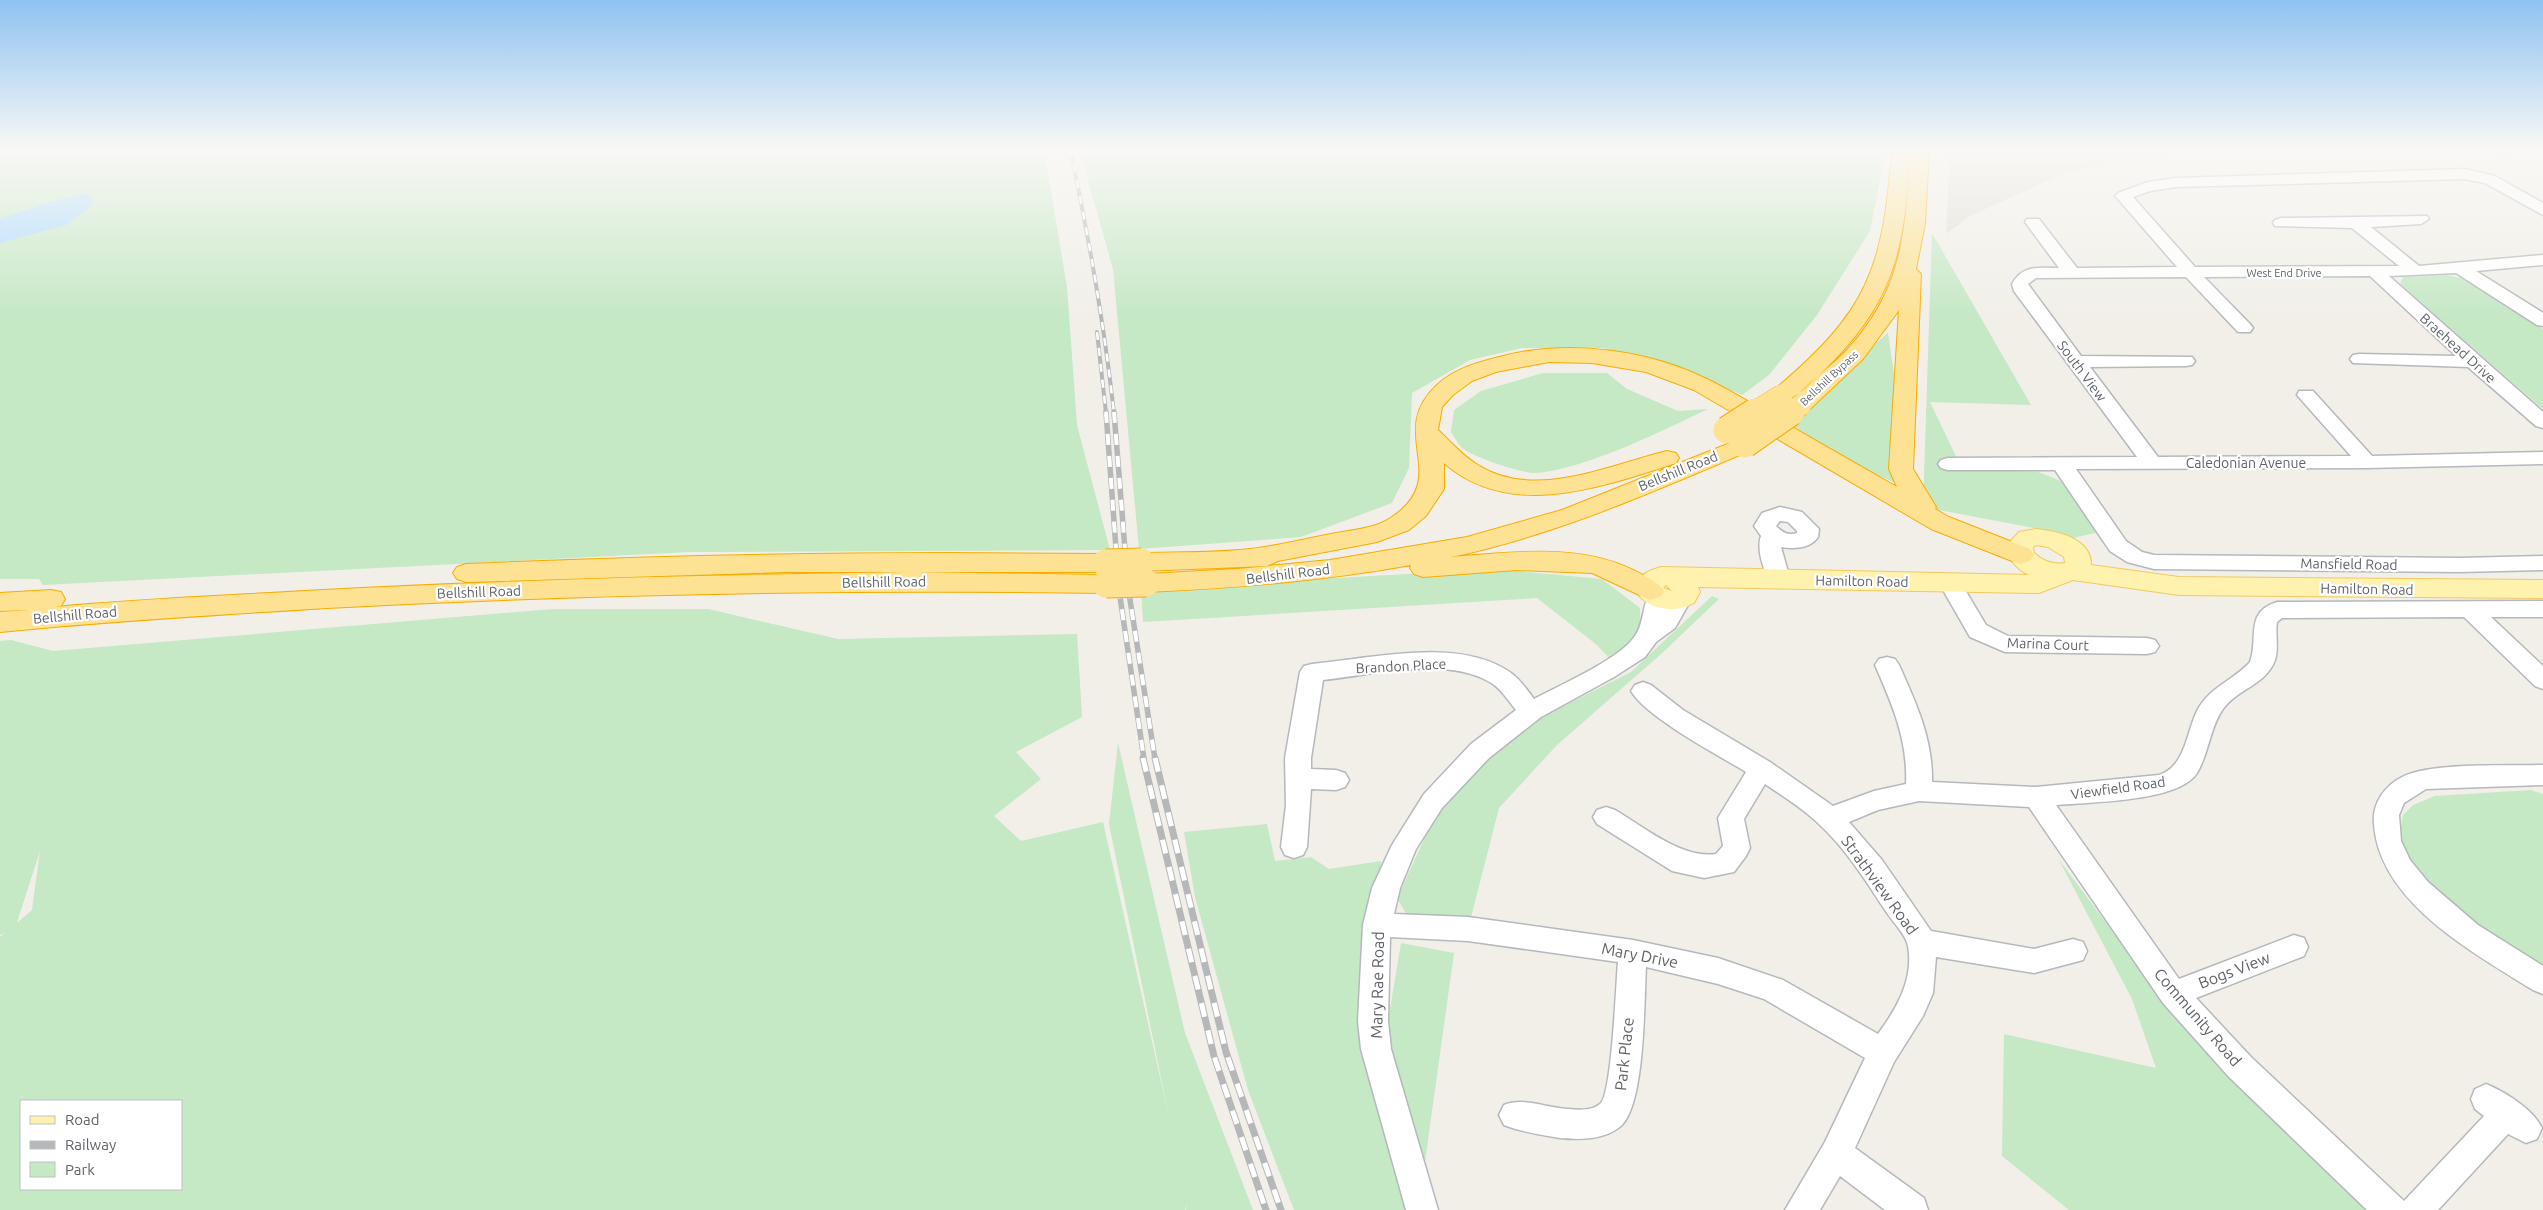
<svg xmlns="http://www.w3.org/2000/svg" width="2543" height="1210" viewBox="0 0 2543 1210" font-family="Ubuntu,sans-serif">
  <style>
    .education { fill: #e1ded6 }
    .green { fill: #c5e8c5; fill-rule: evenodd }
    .water { fill: #aadaff }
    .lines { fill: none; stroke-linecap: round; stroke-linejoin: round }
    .minor-casing { stroke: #b5b8bc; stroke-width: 3 }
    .major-casing { stroke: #f2c960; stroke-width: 2 }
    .highway-casing { stroke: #f9ab00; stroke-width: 2 }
    .minor { fill: #fff; fill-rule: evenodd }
    .major { fill: #fff2af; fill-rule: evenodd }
    .highway { fill: #fde293; fill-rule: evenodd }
    .rail-far2-casing { stroke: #b6b7b8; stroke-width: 4 }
    .rail-far1-casing { stroke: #b6b7b8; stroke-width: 5.5 }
    .rail-casing { stroke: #b6b7b8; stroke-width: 7 }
    .rail-far2 { stroke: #fff; stroke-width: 2.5; stroke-dasharray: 8; stroke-linecap: butt }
    .rail-far1 { stroke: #fff; stroke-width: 4; stroke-dasharray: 11; stroke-linecap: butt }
    .rail { stroke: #fff; stroke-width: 5; stroke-dasharray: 14; stroke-linecap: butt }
    .highway-bridge-far1-casing { stroke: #f9ab00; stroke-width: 22; stroke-linecap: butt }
    .highway-bridge-casing { stroke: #f9ab00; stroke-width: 29; stroke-linecap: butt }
    .highway-bridge-far1 { stroke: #fde293; stroke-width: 21 }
    .highway-bridge { stroke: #fde293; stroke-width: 27 }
    .labels { text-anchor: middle; stroke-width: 4.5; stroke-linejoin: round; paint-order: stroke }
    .far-street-label { font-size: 11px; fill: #5f6368; stroke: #fff }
    .street-label { font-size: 14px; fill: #5f6368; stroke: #fff }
    .near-street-label { font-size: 16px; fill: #5f6368; stroke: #fff }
  </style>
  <rect width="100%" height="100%" fill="#f1efe8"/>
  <path class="education" d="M 1950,149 L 2543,149 L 2543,154 L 2500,156 L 2483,152 L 2282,152 L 2141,156 L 2062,174 L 1970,216 L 1946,234 Z"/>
  <path class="green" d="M 0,149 L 1044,149 L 1067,287 L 1077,425 L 1110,550 L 689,552 L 43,585 L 39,579 L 0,579 Z
    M 1079,149 L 1886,149 L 1870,231 L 1817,315 L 1769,375 L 1742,395 L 1677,366 L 1603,348 L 1522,348 L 1470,360 L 1412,393 L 1409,468 L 1392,503 L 1301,537 L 1139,549 L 1113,269 Z
    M 1932,233 L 2031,405 L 1930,402 L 1962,469 L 2038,472 L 2063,482 L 2097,531 L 2095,533 L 2073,538 L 2050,531 L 1923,507 Z
    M 2447,275 L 2469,280 L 2543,329 L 2543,409 L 2400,284 L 2403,277 Z
    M 1888,333 L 1911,490 L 1776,429 Z
    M 1543,373 L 1607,373 L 1627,389 L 1678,411 L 1708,409 C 1662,431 1588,468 1537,473 C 1523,474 1477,458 1465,450 C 1459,447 1455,437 1451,432 L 1454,410 L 1481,391 Z
    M 1496,569 L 1602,579 L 1640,608 L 1641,637 L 1613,662 L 1597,645 L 1537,598 L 1143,622 L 1141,589 Z
    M 1712,596 L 1719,599 L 1660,655 L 1557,745 L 1499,808 L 1468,929 L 1411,922 L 1397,898 L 1434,818 L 1488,754 L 1546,715 L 1631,672 Z
    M 553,609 L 708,609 L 838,639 L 1077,634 L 1082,717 L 1016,752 L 1041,779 L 994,816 L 1021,841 L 1103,822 L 1169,1117 L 1109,824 L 1118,743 L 1185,1033 L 1253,1210 L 1186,1210 L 1187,1204 L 1185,1210 L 0,1210 L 0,937 L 5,933 L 0,935 L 0,641 L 11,640 L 53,651 ZM 40,851 L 32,910 L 18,922 L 17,922 ZM 181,1101 L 181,1189 L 21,1189 L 21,1101 Z
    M 2531,790 L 2543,794 L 2543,976 L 2437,901 L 2401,847 L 2400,833 L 2403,815 L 2413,805 L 2435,796 Z
    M 1267,824 L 1275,861 L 1311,857 L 1329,869 L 1381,861 L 1366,1059 L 1409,1210 L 1294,1210 L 1248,1090 L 1195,897 L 1184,832 Z
    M 2059,860 L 2161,996 L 2377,1210 L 2069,1210 L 2002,1156 L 2004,1034 L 2156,1068 L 2132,999 Z
    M 1401,943 L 1454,953 L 1423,1176 L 1387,1027 Z"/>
  <path class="water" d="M 87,193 L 94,204 L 66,225 L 0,243 L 0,219 L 52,201 Z"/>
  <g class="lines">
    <defs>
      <path id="minor" d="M 2465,169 L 2495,176 L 2543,203 L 2543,215 L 2485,183 L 2465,179 L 2176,187 L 2150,191 L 2133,197 L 2195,267 L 2399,266 L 2352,228 L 2275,226 L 2273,223 L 2275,220 L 2281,218 L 2427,216 L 2429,219 L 2421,224 L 2371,227 L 2419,266 L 2543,255 L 2543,265 L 2476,271 L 2543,313 L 2543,326 L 2537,325 L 2456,273 L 2389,276 L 2543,412 L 2543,428 L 2536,426 L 2468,367 L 2353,363 L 2350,359 L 2353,355 L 2359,354 L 2456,356 L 2370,276 L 2204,277 L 2250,324 L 2253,328 L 2250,332 L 2238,332 L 2186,277 L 2036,278 L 2028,284 L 2081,356 L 2192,357 L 2195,361 L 2192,365 L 2186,366 L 2090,367 L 2158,457 L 2351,456 L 2297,395 L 2299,391 L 2313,391 L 2372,456 L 2543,452 L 2543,464 L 2367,468 L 2076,469 L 2126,541 L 2142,552 L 2154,555 L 2459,558 L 2543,556 L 2543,570 L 2459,572 L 2154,569 L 2127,562 L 2110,551 L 2055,470 L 1948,470 L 1941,468 L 1938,464 L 1941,460 L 1948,458 L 2137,457 L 2014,291 L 2012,284 C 2023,264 2039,268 2059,268 L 2025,222 L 2027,219 L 2039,219 L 2077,268 L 2177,267 L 2118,199 L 2115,196 L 2118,193 L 2148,182 L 2176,178 Z
        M 1780,507 L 1802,512 L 1819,529 L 1818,537 C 1810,549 1793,549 1781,547 L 1790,579 L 1787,584 L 1779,586 L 1771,584 C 1764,572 1756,549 1761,536 L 1754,526 L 1762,513 ZM 1780,521 L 1788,522 L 1797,531 L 1797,533 C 1788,536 1782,532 1776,526 Z
        M 1950,576 L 1958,578 L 1986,625 L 2008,636 L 2147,638 L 2155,640 L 2159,646 L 2155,652 L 2147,654 L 2005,652 L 1970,637 L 1939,583 L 1942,578 Z
        M 1658,590 L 1666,593 L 1669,600 L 1673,593 L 1681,590 L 1689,593 L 1692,598 L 1675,628 L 1656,642 L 1645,657 L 1614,677 L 1541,717 L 1489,758 L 1442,808 L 1416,849 L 1400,888 L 1394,914 L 1468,917 L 1633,940 L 1718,958 L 1783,980 L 1878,1034 C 1897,1008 1914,979 1908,946 C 1906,935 1893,922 1887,913 C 1867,883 1847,850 1820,825 C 1804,809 1784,797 1765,784 L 1744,819 L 1750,848 L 1746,856 L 1734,872 L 1704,878 L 1672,871 L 1597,824 L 1593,817 L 1597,810 L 1606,807 L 1615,810 C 1644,827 1682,859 1716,854 L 1723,846 L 1718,818 L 1746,772 C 1718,755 1646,717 1631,691 L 1635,685 L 1643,682 L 1651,685 L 1683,710 L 1770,762 L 1833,806 L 1874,791 L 1906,784 C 1908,740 1892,704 1875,665 L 1879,659 L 1887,657 L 1895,659 L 1899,665 C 1916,703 1933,739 1932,782 L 2036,787 L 2159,775 C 2186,766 2186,733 2197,711 C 2209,687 2233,681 2250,662 C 2259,638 2244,612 2277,602 L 2543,601 L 2543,617 L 2491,617 L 2543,666 L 2543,689 L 2535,686 L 2464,617 L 2282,618 L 2277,622 C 2275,634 2279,648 2275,660 C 2266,685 2237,689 2223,709 C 2210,727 2209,753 2197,773 C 2179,802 2090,802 2056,805 L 2179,979 L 2294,935 L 2304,938 L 2308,947 L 2304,956 L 2196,998 L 2251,1057 L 2404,1201 L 2484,1116 L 2475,1109 L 2471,1099 L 2475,1089 L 2486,1084 C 2505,1092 2533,1109 2542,1128 L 2537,1139 L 2526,1143 L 2508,1134 L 2438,1210 L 2367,1210 L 2229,1077 L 2163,1003 L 2029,807 L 1919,801 L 1878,810 L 1849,822 L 1882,860 L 1931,931 L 2034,949 L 2073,939 L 2083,942 L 2087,951 L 2083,960 L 2034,973 L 1936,957 L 1933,993 L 1923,1016 L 1894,1062 L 1855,1148 L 1924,1198 L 1928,1210 L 1885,1210 L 1840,1176 L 1820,1210 L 1785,1210 L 1825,1142 L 1865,1058 L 1764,999 L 1718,984 L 1646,967 C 1644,1002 1645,1101 1622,1125 C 1606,1140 1580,1140 1560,1138 C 1541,1135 1522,1132 1504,1125 L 1499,1115 L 1504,1105 C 1524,1097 1547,1108 1568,1109 C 1579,1110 1593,1111 1601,1103 C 1612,1090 1616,985 1618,962 L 1468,941 L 1390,937 L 1388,1021 L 1391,1049 L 1438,1210 L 1406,1210 L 1361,1049 L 1358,1021 L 1363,925 L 1372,888 L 1392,845 L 1424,794 L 1471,744 L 1516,710 C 1509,702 1503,691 1493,684 C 1448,655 1373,675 1323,680 L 1311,758 L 1311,769 L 1336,770 L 1345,773 L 1349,780 L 1345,787 L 1336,790 L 1311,789 L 1307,847 L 1303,855 L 1294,858 L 1285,855 L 1281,847 L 1286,805 L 1285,758 L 1300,672 L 1304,666 L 1312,664 C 1371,659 1459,636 1511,673 C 1521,680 1527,690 1534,699 C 1560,685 1620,659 1635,636 C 1644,624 1642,606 1650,593 Z
        M 2543,765 L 2543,785 L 2426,789 L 2404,803 L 2399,815 L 2401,841 L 2410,860 L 2428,882 L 2478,925 L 2543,966 L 2543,994 L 2533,990 C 2474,953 2379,902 2374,824 C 2372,803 2385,785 2404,776 C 2436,762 2506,766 2543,765 Z"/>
      <path id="major" d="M 2036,529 C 2056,531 2092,538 2091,565 L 2179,577 L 2543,580 L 2543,598 L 2179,595 L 2073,580 L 2039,593 L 1698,587 L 1700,592 L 1694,603 C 1656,625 1605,582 1661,567 L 2029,575 C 2016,569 2008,559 2007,545 L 2019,532 ZM 2036,545 L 2048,547 L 2064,557 L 2065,563 C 2053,565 2043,561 2034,553 L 2033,547 ZM 1666,585 L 1672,591 L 1663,588 Z"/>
      <path id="highway" d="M 1892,149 L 1910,149 C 1905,250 1895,304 1818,376 C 1805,387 1792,405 1774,400 L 1770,395 L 1774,390 C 1868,311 1883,270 1892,149 Z
        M 1911,149 L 1929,149 L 1925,224 L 1916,269 L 1921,274 L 1913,469 L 1936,507 L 1935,509 L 1949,517 L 2030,549 L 2034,555 L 2030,561 L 2021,564 L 2012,561 L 1931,529 L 1694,390 L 1646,372 L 1592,363 L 1549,362 L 1496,372 L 1472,381 L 1453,395 L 1442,407 L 1438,430 C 1451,442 1463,456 1478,465 C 1535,501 1609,465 1667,451 L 1676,453 L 1679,458 L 1676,463 C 1602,487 1510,521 1444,463 L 1444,489 L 1426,516 L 1409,530 L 1377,542 L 1278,561 L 1267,566 L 1141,571 L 1132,568 L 1128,562 L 1132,556 L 1141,553 C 1177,552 1214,553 1250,549 C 1277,546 1304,539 1331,534 C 1351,530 1375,529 1392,517 C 1453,476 1385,433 1437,385 C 1455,368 1479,362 1503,356 C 1570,339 1650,350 1711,381 C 1737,394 1762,410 1787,424 C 1823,445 1860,466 1897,487 L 1889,469 L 1899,310 L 1863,359 L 1809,410 L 1801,412 L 1793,410 L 1789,405 C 1802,386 1830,368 1847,350 C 1906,285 1904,231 1911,149 Z
        M 1745,437 L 1754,439 L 1757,444 L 1754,449 C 1654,491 1557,535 1451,557 C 1514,552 1586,542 1643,575 C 1651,580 1659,583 1664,591 L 1660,597 L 1650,600 L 1592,573 L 1516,570 L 1423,577 L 1414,574 L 1410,568 L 1411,565 C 1323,581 1235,588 1146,592 L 1136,589 L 1132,583 L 1136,577 L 1146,574 L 1238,569 L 1330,560 L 1467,537 L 1562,510 Z
        M 946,553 L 1106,554 L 1115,557 L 1119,563 L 1115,569 L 1106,572 L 786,572 L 466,582 L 457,579 L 453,573 L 457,567 L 466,564 C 626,557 786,553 946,553 Z
        M 913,572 L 1106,575 L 1116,578 L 1120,584 L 1116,590 L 1106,593 C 846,589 587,594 327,608 C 218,615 109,621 0,632 L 0,612 L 29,610 L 0,611 L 0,593 L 51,590 L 61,592 L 65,599 L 61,606 L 55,607 C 138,599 222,596 305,591 C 508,580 710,575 913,572 Z"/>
    </defs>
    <use href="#minor" class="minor-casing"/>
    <use href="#major" class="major-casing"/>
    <use href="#highway" class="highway-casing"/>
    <use href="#minor" class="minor"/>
    <use href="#major" class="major"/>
    <use href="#highway" class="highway"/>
    <defs>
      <path id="rail-far2" d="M 1070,149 C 1089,237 1104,324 1114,413
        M 1097,332 L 1106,413"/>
      <path id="rail-far1" d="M 1106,412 L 1119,590 L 1144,759
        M 1114,412 L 1128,587 L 1155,759"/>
      <path id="rail" d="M 1143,758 L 1214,1056 L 1266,1210
        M 1155,758 L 1226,1052 L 1281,1210"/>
    </defs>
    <use href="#rail-far2" class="rail-far2-casing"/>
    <use href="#rail-far1" class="rail-far1-casing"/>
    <use href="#rail" class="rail-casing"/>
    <use href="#rail-far2" class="rail-far2"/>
    <use href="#rail-far1" class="rail-far1"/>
    <use href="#rail" class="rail"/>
    <defs>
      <path id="highway-bridge-far1" d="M 1753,413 L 1782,395
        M 1789,413 L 1801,405"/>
      <path id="highway-bridge" d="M 1727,430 L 1755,412
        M 1745,444 L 1791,412
        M 1106,563 L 1141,562
        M 1106,584 L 1146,583"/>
    </defs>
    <use href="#highway-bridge-far1" class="highway-bridge-far1-casing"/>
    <use href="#highway-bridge" class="highway-bridge-casing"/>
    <use href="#highway-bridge-far1" class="highway-bridge-far1"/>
    <use href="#highway-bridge" class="highway-bridge"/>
  </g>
  <linearGradient id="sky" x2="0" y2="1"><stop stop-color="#8fc3f1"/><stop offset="0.47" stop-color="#f9f8f5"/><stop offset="1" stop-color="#f9f8f5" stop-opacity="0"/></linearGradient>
  <rect width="2543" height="318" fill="url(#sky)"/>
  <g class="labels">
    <g class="far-street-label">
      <text x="2284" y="277">West End Drive</text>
      <text transform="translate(1829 378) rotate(-43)" y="4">Bellshill Bypass</text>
    </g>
    <g class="street-label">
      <text transform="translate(2458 348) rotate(42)" y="5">Braehead Drive</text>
      <text transform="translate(2082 371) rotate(53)" y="5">South View</text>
      <text x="2246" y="468">Caledonian Avenue</text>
      <text transform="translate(1678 471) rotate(-22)" y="5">Bellshill Road</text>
      <text transform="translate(2349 564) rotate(1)" y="5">Mansfield Road</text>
      <text transform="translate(1288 574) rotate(-7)" y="5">Bellshill Road</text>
      <text transform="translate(1862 581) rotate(1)" y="5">Hamilton Road</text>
      <text transform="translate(884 582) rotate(-1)" y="5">Bellshill Road</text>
      <text transform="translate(2367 589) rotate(1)" y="5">Hamilton Road</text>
      <text transform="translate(479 592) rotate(-2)" y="5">Bellshill Road</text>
      <text transform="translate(75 615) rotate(-5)" y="5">Bellshill Road</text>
      <text transform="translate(2048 644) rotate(2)" y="5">Marina Court</text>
      <text transform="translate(1401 666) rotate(-3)" y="5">Brandon Place</text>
      <text transform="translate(2118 788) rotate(-8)" y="5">Viewfield Road</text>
    </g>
    <g class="near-street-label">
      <text transform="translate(1880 885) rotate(54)" y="6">Strathview Road</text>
      <text transform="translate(1640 955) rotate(11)" y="6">Mary Drive</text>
      <text transform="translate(2234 970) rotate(-21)" y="6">Bogs View</text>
      <text transform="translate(1377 985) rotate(-89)" y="6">Mary Rae Road</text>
      <text transform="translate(2198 1017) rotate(49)" y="6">Community Road</text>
      <text transform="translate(1624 1054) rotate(-84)" y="6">Park Place</text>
    </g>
  </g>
  <rect x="20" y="1100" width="162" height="90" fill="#ffffff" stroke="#bfc1c3"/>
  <rect x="30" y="1116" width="25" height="8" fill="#fff2af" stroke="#bfc1c3"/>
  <text x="65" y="1125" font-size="15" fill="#5f6368">Road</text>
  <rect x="30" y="1141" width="25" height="8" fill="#b6b7b8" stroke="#bfc1c3"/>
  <text x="65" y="1150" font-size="15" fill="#5f6368">Railway</text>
  <rect x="30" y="1162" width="25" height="15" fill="#c5e8c5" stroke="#bfc1c3"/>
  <text x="65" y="1175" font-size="15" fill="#5f6368">Park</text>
</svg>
